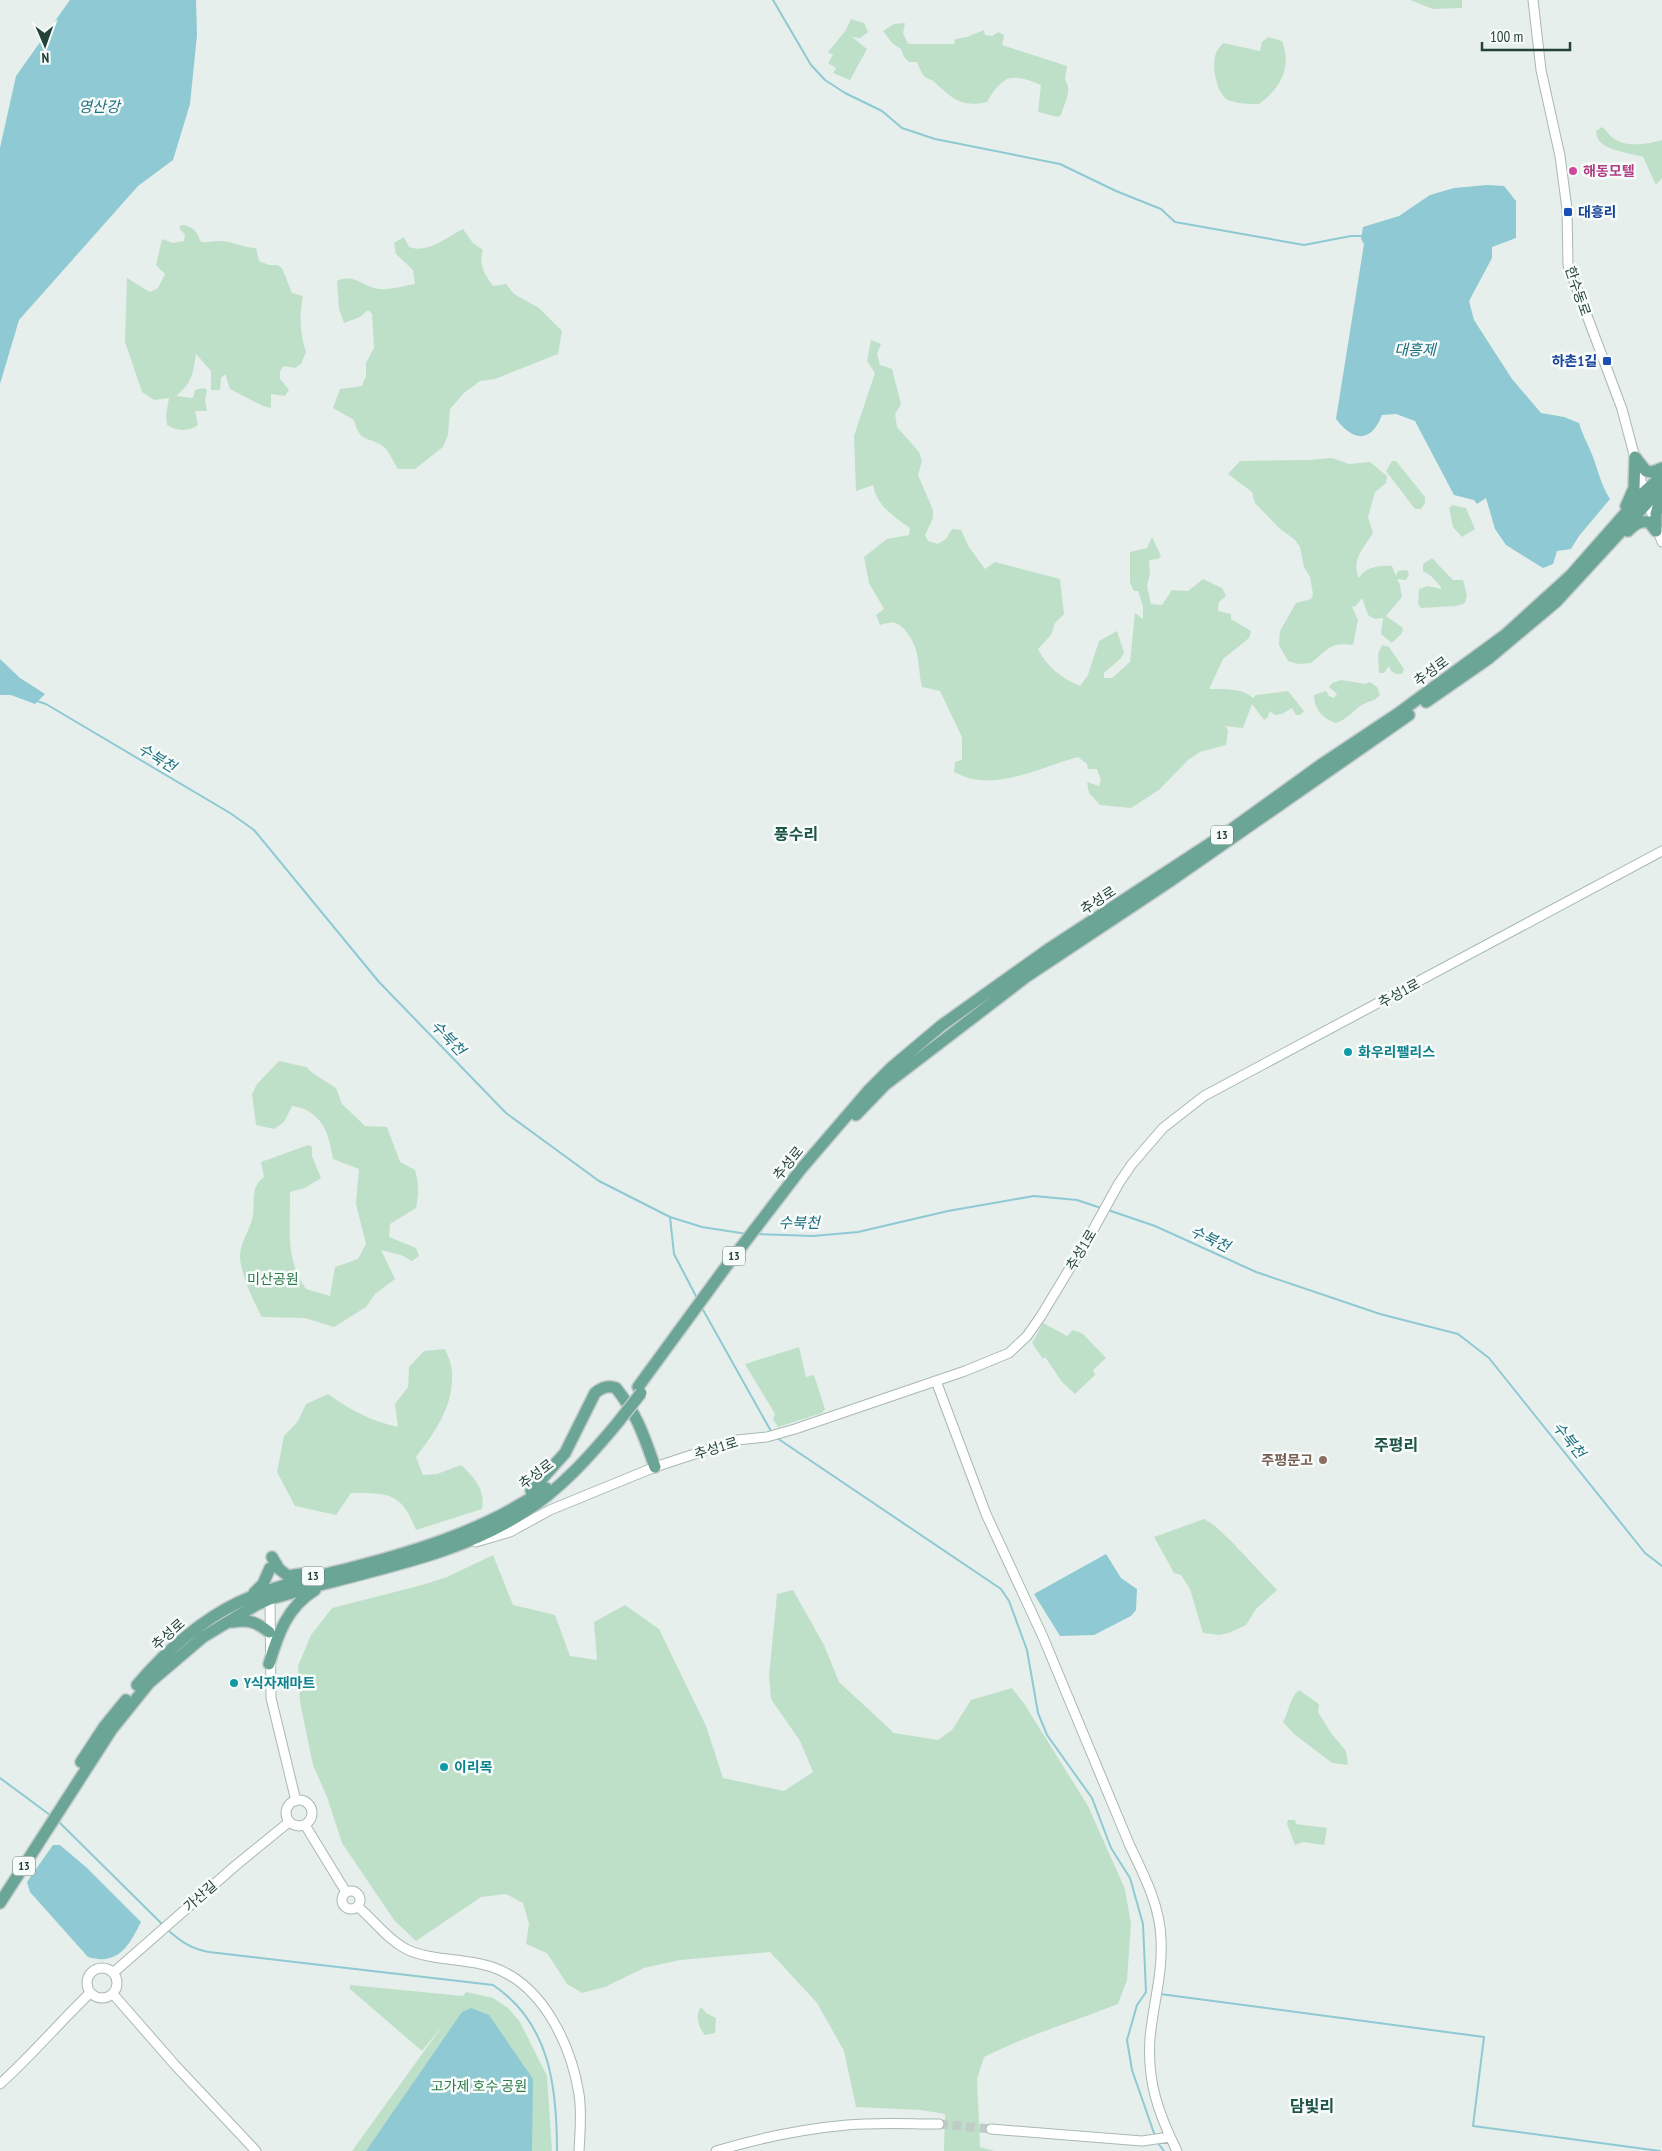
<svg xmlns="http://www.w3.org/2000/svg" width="1662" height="2151" viewBox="0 0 1662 2151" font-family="'PT Sans Narrow','Noto Sans KR',sans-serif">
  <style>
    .green { fill: #bfe0c8 }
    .water { fill: #8ec9d4 }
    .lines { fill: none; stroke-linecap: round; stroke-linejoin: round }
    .stream { stroke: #8ec9d4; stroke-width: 2 }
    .tertiary-tunnel { stroke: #bfccc8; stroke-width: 9; stroke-dasharray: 9 4.5; stroke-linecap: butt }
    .tertiary-casing { stroke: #a8b8b2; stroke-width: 11 }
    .primary-casing { stroke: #c2cac8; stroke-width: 14 }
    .tertiary { stroke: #fff; stroke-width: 9 }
    .primary { stroke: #6aa596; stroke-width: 11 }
    .primary-bridge-casing { stroke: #c2cac8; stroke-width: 14; stroke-linecap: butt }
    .primary-bridge { stroke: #6aa596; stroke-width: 11 }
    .hotel-dot { fill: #d1479c; stroke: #f7fbf9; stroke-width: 2 }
    .transit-dot { fill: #1a4fb4; stroke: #f7fbf9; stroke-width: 2 }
    .culture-dot { fill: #0f9aa8; stroke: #f7fbf9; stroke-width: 2 }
    .education-dot { fill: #8d6e63; stroke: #f7fbf9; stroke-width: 2 }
    .labels { text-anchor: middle; stroke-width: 5; stroke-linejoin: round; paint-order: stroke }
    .shield { fill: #f7fbf9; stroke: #637a73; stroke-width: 1 }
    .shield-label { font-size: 12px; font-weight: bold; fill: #24423a }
    .hotel-label { font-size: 14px; font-weight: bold; fill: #b23c85; stroke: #f7fbf9; text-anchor: start }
    .transit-label { font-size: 14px; font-weight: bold; fill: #164399; stroke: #f7fbf9; text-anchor: start }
    .street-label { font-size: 14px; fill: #24423a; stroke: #f7fbf9 }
    .culture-label { font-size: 14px; font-weight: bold; fill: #0d838f; stroke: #f7fbf9; text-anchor: start }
    .park-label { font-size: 14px; fill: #2d7a4b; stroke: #f7fbf9 }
    .education-label { font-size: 14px; font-weight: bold; fill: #785e54; stroke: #f7fbf9; text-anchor: end }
    .water-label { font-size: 15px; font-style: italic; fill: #1c6f80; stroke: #f7fbf9 }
    .quarter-label { font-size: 16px; font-weight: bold; fill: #1f5548; stroke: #f7fbf9 }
  </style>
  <rect width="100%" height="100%" fill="#e6efeb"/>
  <path class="green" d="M 1410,0 L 1462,0 L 1462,8 L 1433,9 Z
    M 851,19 L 864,23 L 868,32 L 860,38 L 852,37 L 867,49 L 850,80 L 833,73 L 836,68 L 828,63 L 833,55 L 828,52 L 846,30 Z
    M 905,23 L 903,33 L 908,44 L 954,44 L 955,39 L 967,37 L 984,30 L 985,35 L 992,36 L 998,32 L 1004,35 L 1002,45 L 1067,66 L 1065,80 C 1073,91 1064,103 1061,115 L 1058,117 L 1038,112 L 1041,85 C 1012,73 1003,74 987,102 C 961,108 952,98 934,82 C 932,79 926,79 924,76 C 921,73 919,66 917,62 L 909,62 L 904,57 L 901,49 L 892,43 L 883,31 L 894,24 Z
    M 1268,37 L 1282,41 C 1292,67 1281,88 1259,104 C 1248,104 1238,104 1228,100 C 1217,94 1212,68 1215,57 C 1216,51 1219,48 1223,43 L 1260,51 L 1262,42 Z
    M 1602,127 C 1606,130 1609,135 1613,138 C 1625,148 1649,144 1662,140 L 1662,178 L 1656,185 L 1643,157 C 1628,152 1596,151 1596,131 Z
    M 181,225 C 193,226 196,230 201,242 C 208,243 211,241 217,241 C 230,240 243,248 256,248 L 259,261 L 269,265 L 277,265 L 282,268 L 292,293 L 303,296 C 299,315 300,334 306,352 L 301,364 L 295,368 L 284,366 L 280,371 L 280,379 L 289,390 L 285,396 L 271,394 L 271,408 L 263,406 L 230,389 L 225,374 L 221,378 L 220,390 L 211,390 L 211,371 L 196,354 C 193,374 192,383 176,396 L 193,398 L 195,390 L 204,388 L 207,390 L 205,400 L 207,411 L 195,411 L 198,425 C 189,432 176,431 167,425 L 166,415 L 169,398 L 154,400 L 142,392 L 125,342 L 127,278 L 150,292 L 158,288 L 165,274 L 156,265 L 162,239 L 173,243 L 184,241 L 185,235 L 179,228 Z
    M 463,229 L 473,243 L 483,250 C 478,265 485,274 493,286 L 506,284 L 514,294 L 539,308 L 562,331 L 558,354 L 495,379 L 480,381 L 464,393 L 450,409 L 448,435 L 443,447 L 415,469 L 398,469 C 394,463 390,453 385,448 C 370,435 360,445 354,420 L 333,408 L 340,389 L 362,386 L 366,376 L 366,363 L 374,348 L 372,314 L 368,310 L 360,317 L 344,323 L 339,309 L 337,281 C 353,272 363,287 379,289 C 391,290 403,286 415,284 L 413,270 L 396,254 L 394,243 L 404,237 L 409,247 C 429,254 446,237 463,229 Z
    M 871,340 L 881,344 L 877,354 L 880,365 L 892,369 L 901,404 L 895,414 L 897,427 L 919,452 L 922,461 L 918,475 L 933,510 L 933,518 L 925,535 L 928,541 L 938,544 L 946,539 L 952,529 L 961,530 L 969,547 L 985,569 L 995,562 L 1060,579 L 1064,614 L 1055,623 L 1051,635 L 1038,649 C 1047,667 1061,678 1080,686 L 1088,675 L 1099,641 L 1117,631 L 1124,652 L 1121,658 L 1104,673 L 1104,678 L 1112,678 L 1130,662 L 1135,613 L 1143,619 L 1143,606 L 1138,591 L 1134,591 L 1130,583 L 1130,552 L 1147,548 L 1152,537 L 1161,556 L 1158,559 L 1149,560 L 1150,574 L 1147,586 L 1151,604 L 1162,605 L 1172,590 L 1188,591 L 1203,579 L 1222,588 L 1226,596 L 1219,602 L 1218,611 L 1231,614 L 1231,619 L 1251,631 L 1249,638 L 1223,659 L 1209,689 C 1222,689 1244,688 1253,698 L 1256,695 L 1288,691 L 1304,711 L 1300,715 L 1296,715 L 1292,708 L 1282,714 L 1275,715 L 1270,711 L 1267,718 L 1264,720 L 1252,704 L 1243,728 L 1225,726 L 1228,730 L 1226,745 L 1200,752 L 1188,760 L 1159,790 L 1131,808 L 1100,805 L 1089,793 L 1087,782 L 1099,786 L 1101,780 L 1097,769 L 1088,769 L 1087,764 L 1078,757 C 1040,767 993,794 954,772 L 955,762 L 962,760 L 962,737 L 940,691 L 922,687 C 917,664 921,649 905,630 C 897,621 891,621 880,625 L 876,615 L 884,609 L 869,583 L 864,557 L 887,539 L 909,535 L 910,528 C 893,516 877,506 873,485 L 856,491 L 854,436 L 875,373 L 867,361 Z
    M 1332,458 L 1349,464 L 1370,462 L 1387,476 L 1386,483 L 1375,492 L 1368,517 L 1373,533 C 1363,549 1351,560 1359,578 C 1365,567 1380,565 1392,566 L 1396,576 L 1398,571 L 1407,570 L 1409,574 L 1406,580 L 1397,579 L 1400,585 L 1402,597 L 1386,616 L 1403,628 L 1402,633 L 1392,643 L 1381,634 L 1383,618 L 1375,619 L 1368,615 L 1362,598 L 1356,606 L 1352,607 L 1358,620 L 1353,645 C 1329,642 1328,650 1311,663 L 1297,664 L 1288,661 L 1279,645 L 1280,631 L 1296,603 L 1311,599 L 1313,594 L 1310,577 L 1304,567 L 1300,547 L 1295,540 L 1278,527 L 1255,503 L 1252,492 L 1228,474 L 1240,461 L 1309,460 Z
    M 1392,461 L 1396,461 L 1425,497 L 1425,503 L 1421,509 L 1415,509 L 1386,471 Z
    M 1452,505 L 1466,508 L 1475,529 L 1462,537 L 1453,527 L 1449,508 Z
    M 1432,558 L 1453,580 L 1463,580 L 1467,595 L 1465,603 L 1456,606 L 1421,608 L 1418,604 L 1419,589 L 1428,586 L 1441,589 L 1441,587 L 1431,576 L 1423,571 L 1423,564 Z
    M 1382,645 L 1389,647 L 1404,669 L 1402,674 L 1396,674 L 1391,671 L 1389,666 L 1384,673 L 1379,673 L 1378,654 Z
    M 1341,680 L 1365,684 L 1370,682 L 1377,687 L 1380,695 C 1375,701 1372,700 1366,703 C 1355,707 1350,719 1335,723 C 1322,717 1314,710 1314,695 L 1326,691 L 1329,696 L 1334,698 L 1337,694 L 1329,687 L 1332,683 Z
    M 279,1061 L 306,1067 L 314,1074 L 336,1088 L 342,1104 L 365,1126 L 387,1127 L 400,1162 L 415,1170 C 419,1184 419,1194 416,1208 L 390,1224 L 389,1237 L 416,1248 L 419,1256 L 412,1261 L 401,1255 L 381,1250 L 395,1279 L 375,1294 L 366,1307 L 334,1327 L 305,1318 L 262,1317 C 254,1303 240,1272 240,1256 C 240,1242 251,1229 253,1215 C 255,1200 250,1188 264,1177 L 261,1162 L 308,1145 L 312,1147 L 312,1156 L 321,1178 L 305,1188 L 290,1192 C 291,1228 284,1257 306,1289 L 330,1296 L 335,1267 L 358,1259 L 366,1244 L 356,1204 L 359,1169 L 333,1159 C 329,1132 321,1110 292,1106 L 284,1122 L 274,1129 L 256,1125 L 252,1094 L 257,1084 Z
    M 1043,1323 L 1067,1336 L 1073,1330 L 1083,1334 L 1106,1358 L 1093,1370 L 1095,1375 L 1075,1394 L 1062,1382 L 1045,1357 L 1043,1359 L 1032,1343 Z
    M 799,1347 L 806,1377 L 814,1375 L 825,1409 L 822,1413 L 778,1427 L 773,1419 L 775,1414 L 745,1364 Z
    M 445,1349 C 448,1356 452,1365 452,1372 C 454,1406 435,1432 416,1457 L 423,1475 L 437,1474 L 461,1465 C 474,1477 486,1490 482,1509 L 416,1530 C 401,1492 389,1493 351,1493 L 336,1515 L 295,1506 L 277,1472 L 284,1436 L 298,1421 L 306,1404 L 328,1394 C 350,1410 371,1421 398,1427 L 395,1404 L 408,1387 L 409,1367 L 424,1351 Z
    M 1204,1519 L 1214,1525 L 1232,1542 L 1277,1590 L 1256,1609 L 1246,1625 L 1229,1633 L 1219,1635 L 1203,1633 L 1190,1589 L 1181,1575 L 1174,1573 L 1154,1537 Z
    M 493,1555 L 513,1605 L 555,1615 L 570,1656 L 597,1660 L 594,1622 L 625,1605 L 659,1629 L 706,1726 L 723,1778 L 784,1791 L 813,1772 L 800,1741 L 771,1699 L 769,1676 L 777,1594 L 793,1590 L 824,1645 L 839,1682 L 894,1733 L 938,1740 L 952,1730 L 971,1700 L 1012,1688 L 1025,1705 L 1088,1806 L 1125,1889 L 1131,1924 L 1127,1980 L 1118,2004 C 1073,2022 1027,2035 984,2057 L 977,2079 L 980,2147 L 994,2151 L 944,2151 L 945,2114 L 921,2110 L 856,2107 L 844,2051 L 817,2003 L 770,1952 L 680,1960 L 644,1968 L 605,1987 L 582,1993 L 567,1984 L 547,1953 L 526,1944 L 529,1924 L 523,1903 L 506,1894 L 481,1897 L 416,1941 L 394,1920 L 342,1843 L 327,1797 L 313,1765 L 300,1702 L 298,1666 L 311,1635 L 332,1608 L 422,1585 L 447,1577 Z
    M 1299,1690 L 1319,1704 L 1318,1712 L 1331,1733 L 1346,1751 L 1348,1765 L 1332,1763 L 1294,1734 L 1283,1722 C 1289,1712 1289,1698 1299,1690 Z
    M 1288,1820 L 1295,1820 L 1296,1824 L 1327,1828 L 1324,1845 L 1303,1842 L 1295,1845 L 1287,1824 Z
    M 350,1985 L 463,1996 L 466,1992 L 493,1998 L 508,2008 L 520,2022 L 547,2076 L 552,2151 L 352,2151 L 443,2025 L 422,2051 L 350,1989 Z
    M 701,2007 L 706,2013 L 716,2018 L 715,2033 L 705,2035 C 698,2027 695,2015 701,2007 Z"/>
  <path class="water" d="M 70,0 L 196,0 L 197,35 L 190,104 L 173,160 L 138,186 L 19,320 L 0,384 L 0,148 L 16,76 Z
    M 1487,185 L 1504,186 L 1516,201 L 1516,238 L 1492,247 L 1492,258 L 1469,301 L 1474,320 L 1492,348 L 1512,379 L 1541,413 L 1564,417 L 1579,423 C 1582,434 1587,442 1591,452 C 1598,468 1600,484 1610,499 L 1579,536 L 1571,549 L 1557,551 L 1553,564 L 1543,568 L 1506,545 L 1495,529 L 1486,498 L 1477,504 L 1474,500 L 1454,495 L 1415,421 L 1396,414 L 1382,415 C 1371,443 1354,442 1336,419 L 1364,244 L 1361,239 L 1363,227 L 1399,216 L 1430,195 L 1454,188 Z
    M 0,659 L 20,678 L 45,694 L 35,704 L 11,695 L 0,695 Z
    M 1106,1554 L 1121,1578 L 1137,1589 L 1136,1610 L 1131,1616 L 1094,1635 L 1060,1636 L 1034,1594 Z
    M 53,1845 L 60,1845 L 87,1868 L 141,1922 C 129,1945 119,1966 88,1957 L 30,1892 L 27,1882 Z
    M 471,2008 L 489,2015 L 533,2079 L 532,2151 L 366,2151 L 462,2012 Z"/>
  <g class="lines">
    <path class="stream" d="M 773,0 L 811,65 L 825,80 L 845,93 L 882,111 L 902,128 L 935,139 L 1060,164 L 1116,191 L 1161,209 L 1175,222 L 1304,245 L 1351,236 L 1362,236
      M 37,701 L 46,704 L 230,813 L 254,830 L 379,982 L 506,1113 L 599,1181 L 670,1217 L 702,1227 L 747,1234
      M 1108,1210 L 1155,1226 L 1256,1272 L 1380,1314 L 1458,1334 L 1489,1358 L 1645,1553 L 1662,1566
      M 670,1217 L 674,1254 L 698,1300
      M 756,1234 L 813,1236 L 858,1232 L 948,1211 L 1034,1196 L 1077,1200 L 1101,1208
      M 702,1308 L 772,1433
      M 777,1438 L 1001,1589 L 1009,1601 L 1027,1650 L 1038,1713 L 1047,1735 L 1092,1798 L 1111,1848 L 1130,1878 L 1143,1924 L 1146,1992 L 1137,2005 L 1127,2040 L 1132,2070 L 1155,2136
      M 0,1778 L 50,1815
      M 58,1821 L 163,1925
      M 168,1930 C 181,1942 192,1949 209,1952 L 493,1985 C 550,2023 557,2087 557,2151
      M 1160,1994 L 1484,2037 L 1473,2126 L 1660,2151
      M 1158,2143 L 1164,2151"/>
    <path class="tertiary-tunnel" d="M 939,2124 L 991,2129"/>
    <defs>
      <path id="tertiary" d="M 1533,0 L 1541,70 L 1560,156 L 1567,209 L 1568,265 L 1622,409 L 1644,492 L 1662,542
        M 936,1381 L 986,1514 L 1043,1637 L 1130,1846 C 1144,1875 1160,1906 1161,1939 C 1163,1973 1153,2005 1150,2038 C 1147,2081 1158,2113 1177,2151
        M 476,1542 L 510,1532 L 550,1510 L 655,1467 L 737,1440 L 767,1437 L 795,1429 L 965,1371 L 1009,1353 L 1027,1336 L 1041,1316 L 1093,1230 L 1119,1183 L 1132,1164 L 1163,1128 L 1204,1096 L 1662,851
        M 270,1599 L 271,1698 L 296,1801
        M286 1813a13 13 0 1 1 26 0a13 13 0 1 1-26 0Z
        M 305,1825 L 346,1892
        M342 1900a9 9 0 1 1 18 0a9 9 0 1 1-18 0Z
        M 358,1907 C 374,1920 387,1939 406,1949 C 430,1961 466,1958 492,1967 C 543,1984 571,2045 579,2094 C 582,2113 580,2132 579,2151
        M87 1983a15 15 0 1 1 30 0a15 15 0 1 1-30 0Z
        M 113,1973 L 235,1866 L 289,1822
        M 113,1994 L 175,2065 L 256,2151
        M 0,2084 C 32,2055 59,2023 90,1993
        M 991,2129 L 1142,2141 L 1170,2137
        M 716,2151 C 759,2138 803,2129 847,2125 C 878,2122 909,2124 939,2124"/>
      <path id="primary" d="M 1635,457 L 1646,471 L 1652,472 L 1662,468
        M 1626,506 L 1634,488 L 1635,457
        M 1628,531 C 1635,524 1639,521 1649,522 L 1656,531
        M 1656,531 L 1656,514 L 1662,493
        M 1426,702 L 1488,659 L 1556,602 L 1662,487
        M 856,1115 L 885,1085 L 1026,977 L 1169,882 L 1409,715
        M 638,1387 L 725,1268 L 801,1169 L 868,1091 L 892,1067 L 942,1025 L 1050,948 L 1232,829 L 1322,764 L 1400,712 L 1505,635 L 1571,575 L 1644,492 L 1662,476
        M 531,1491 L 565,1453 L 595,1393 C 602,1387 608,1385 616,1388 C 638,1416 643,1434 655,1467
        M 272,1557 L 279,1569 L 288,1576 L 301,1574
        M 254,1593 L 263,1584 L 270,1568
        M 232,1622 C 249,1619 256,1622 269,1632
        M 269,1664 C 278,1634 287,1607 315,1590
        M 137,1685 C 165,1652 200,1621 239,1602 C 276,1585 315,1577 354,1567 C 421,1550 489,1528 546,1488
        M 81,1762 L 104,1727 L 126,1700
        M 0,1903 L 112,1729 L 149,1683 L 203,1637 L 256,1605 L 270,1599 C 289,1594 308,1588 328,1583 C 395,1565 464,1551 523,1513 C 561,1489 591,1455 619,1421"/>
    </defs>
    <use href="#tertiary" class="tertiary-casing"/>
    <use href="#primary" class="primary-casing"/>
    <use href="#tertiary" class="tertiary"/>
    <use href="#primary" class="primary"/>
    <defs>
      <path id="primary-bridge" d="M 619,1421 L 641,1393"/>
    </defs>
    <use href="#primary-bridge" class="primary-bridge-casing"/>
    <use href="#primary-bridge" class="primary-bridge"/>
  </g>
  <circle class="hotel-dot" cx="1573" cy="171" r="5"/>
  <g class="transit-dot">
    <rect x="1563" y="207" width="10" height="10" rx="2.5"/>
    <rect x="1602" y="356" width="10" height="10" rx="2.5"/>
  </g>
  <g class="culture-dot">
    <circle cx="1348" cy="1052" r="5"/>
    <circle cx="234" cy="1683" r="5"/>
    <circle cx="444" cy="1767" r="5"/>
  </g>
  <circle class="education-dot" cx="1323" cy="1460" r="5"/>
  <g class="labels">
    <g class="shield">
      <rect x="1211" y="825.5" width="22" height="19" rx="4"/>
      <rect x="723" y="1246.5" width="22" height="19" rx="4"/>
      <rect x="302" y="1566.5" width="22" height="19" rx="4"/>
      <rect x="13" y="1856.5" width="22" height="19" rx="4"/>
    </g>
    <g class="shield-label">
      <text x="1222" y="839">13</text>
      <text x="734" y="1260">13</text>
      <text x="313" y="1580">13</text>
      <text x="24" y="1870">13</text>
    </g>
    <g class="hotel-label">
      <text x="1583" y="176">해동모텔</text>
    </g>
    <g class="transit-label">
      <text x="1578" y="217">대흥리</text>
      <text x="1597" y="366" text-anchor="end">하촌1길</text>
    </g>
    <g class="street-label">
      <text transform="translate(1578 291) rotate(71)" y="5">한수동로</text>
      <text transform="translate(1431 671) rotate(-36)" y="5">추성로</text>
      <text transform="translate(1098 900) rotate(-33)" y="5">추성로</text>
      <text transform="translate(1399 993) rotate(-28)" y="5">추성1로</text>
      <text transform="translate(788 1163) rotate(-51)" y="5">추성로</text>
      <text transform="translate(1081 1250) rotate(-59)" y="5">추성1로</text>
      <text transform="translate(716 1448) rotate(-17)" y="5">추성1로</text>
      <text transform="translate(536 1474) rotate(-37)" y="5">추성로</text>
      <text transform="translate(168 1634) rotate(-42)" y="5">추성로</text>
      <text transform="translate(200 1896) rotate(-41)" y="5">가산길</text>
    </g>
    <g class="culture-label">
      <text x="1358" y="1057">화우리팰리스</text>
      <text x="244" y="1688">Y식자재마트</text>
      <text x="454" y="1772">이리목</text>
    </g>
    <g class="park-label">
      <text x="273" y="1284">미산공원</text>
      <text x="479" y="2091">고가제 호수 공원</text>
    </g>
    <g class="education-label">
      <text x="1313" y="1465">주평문고</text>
    </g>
    <g class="water-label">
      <text x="99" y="112">영산강</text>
      <text x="1415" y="355">대흥제</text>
      <text transform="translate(157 758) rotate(31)" y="5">수북천</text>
      <text transform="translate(448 1038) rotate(46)" y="5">수북천</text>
      <text x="799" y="1228">수북천</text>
      <text transform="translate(1210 1239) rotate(25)" y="5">수북천</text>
      <text transform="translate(1569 1440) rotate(51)" y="5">수북천</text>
    </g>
    <g class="quarter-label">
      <text x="796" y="840">풍수리</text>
      <text x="1396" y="1451">주평리</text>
      <text x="1312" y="2112">담빛리</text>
    </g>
  </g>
  <g transform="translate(45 45) rotate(178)" stroke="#f7fbf9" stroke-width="4" paint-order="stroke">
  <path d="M0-4L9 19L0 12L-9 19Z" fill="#24423a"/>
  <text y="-8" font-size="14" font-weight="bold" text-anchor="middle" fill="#24423a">N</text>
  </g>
  <path d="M1482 42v8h88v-8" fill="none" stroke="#24423a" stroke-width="2.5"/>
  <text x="1490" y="42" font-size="15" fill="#24423a" stroke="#f7fbf9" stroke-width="4" paint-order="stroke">100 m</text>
</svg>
